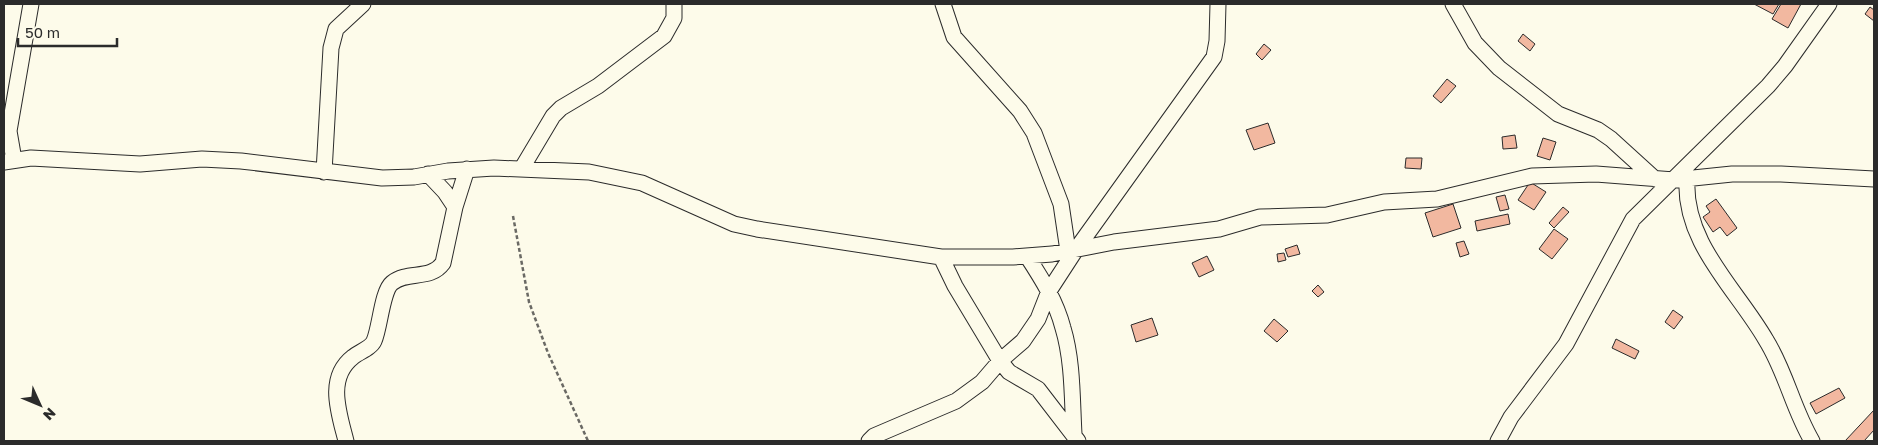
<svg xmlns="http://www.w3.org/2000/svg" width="1878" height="445" viewBox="0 0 1878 445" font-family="'Golos Text',sans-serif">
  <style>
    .building { fill: #f2b8a0; stroke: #2b2b2b }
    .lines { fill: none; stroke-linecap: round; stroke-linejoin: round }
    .minor-casing { stroke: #2b2b2b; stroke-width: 17 }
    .path { stroke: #6a6964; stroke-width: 2.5; stroke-dasharray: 4 2.5; stroke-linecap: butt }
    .minor { stroke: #fdfbea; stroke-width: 15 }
  </style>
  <rect width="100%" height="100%" fill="#fdfbea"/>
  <path class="building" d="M 1754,4 L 1779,4 L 1773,14 Z
    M 1781,4 L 1801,4 L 1788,28 L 1772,19 Z
    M 1870,7 L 1874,10 L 1874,21 L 1865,14 Z
    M 1523,34 L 1535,44 L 1530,51 L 1518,41 Z
    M 1264,44 L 1271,50 L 1262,60 L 1256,54 Z
    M 1447,79 L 1456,86 L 1441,103 L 1433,96 Z
    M 1268,123 L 1275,143 L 1254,150 L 1246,130 Z
    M 1515,135 L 1517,148 L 1503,149 L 1502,137 Z
    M 1543,138 L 1556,142 L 1550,160 L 1537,156 Z
    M 1406,158 L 1422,158 L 1421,169 L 1405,168 Z
    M 1530,182 L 1546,192 L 1534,210 L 1518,200 Z
    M 1505,195 L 1509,209 L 1500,211 L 1496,197 Z
    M 1716,199 L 1737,228 L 1727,236 L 1720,227 L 1713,232 L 1703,217 L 1710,212 L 1706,206 Z
    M 1453,204 L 1461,228 L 1433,237 L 1425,213 Z
    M 1563,207 L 1569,212 L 1554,228 L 1549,223 Z
    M 1508,214 L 1510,224 L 1477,231 L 1475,221 Z
    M 1554,229 L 1568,239 L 1552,259 L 1539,249 Z
    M 1464,241 L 1469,254 L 1460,257 L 1456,243 Z
    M 1297,245 L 1300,254 L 1288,257 L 1285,249 Z
    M 1284,253 L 1286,260 L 1278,262 L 1277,254 Z
    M 1207,256 L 1214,270 L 1199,277 L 1192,263 Z
    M 1318,285 L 1324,292 L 1318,297 L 1312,291 Z
    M 1673,310 L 1683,317 L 1674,329 L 1665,322 Z
    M 1152,318 L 1158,335 L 1136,342 L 1131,325 Z
    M 1274,319 L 1288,331 L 1277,342 L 1264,331 Z
    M 1616,339 L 1639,351 L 1635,359 L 1612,348 Z
    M 1839,388 L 1845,398 L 1816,414 L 1810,403 Z
    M 1874,410 L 1874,430 L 1864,441 L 1845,441 Z"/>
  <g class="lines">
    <defs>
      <path id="minor" d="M 943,4 L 954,37 L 1020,111 L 1034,133 L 1061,204 L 1068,251
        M 1453,4 L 1475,43 L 1499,68 L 1558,114 L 1598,130 L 1611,139 L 1655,179
        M 14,160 L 9,131 L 31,4
        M 4,162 L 31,158 L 140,164 L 202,159 L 241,161 L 382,178 L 414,177 L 448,171 L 494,168 L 589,172 L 642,183 L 734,224 L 757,229 L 941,257 L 1013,257 L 1052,254 L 1114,242 L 1219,229 L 1260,217 L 1327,215 L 1384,202 L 1437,199 L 1532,176 L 1596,174 L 1674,180 L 1732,174 L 1781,174 L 1874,179
        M 522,168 L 553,116 L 561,108 L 598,86 L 664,36 L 674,18 L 674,4
        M 324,172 L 331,48 L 336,29 L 363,4
        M 428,174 L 445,192 L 455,207
        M 1687,178 C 1683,243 1736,288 1766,340 C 1786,372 1793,409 1812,441
        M 1027,256 C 1042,279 1056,301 1063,328 C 1073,361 1072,399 1074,434
        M 941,257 L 955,286 L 1000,361 L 1009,372 L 1038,389 L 1078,441
        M 346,441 C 339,413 326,378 353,357 C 359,352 371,348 374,341 C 380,328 382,291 392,283 C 408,270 430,281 443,263 L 455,207 L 467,169
        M 869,441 L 874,436 L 956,401 L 982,382 L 1000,361 L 1023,341 L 1038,319 L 1049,291 L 1075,251 L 1214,57 L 1217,41 L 1218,4
        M 1498,441 L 1511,417 L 1566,344 L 1633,219 L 1768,86 L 1785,66 L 1829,4"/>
    </defs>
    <use href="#minor" class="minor-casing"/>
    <path class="path" d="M 513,216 L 529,302 L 548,353 L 588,441"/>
    <use href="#minor" class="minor"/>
  </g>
  <rect width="1878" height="445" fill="none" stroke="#2b2b2b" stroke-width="10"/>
  <g transform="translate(40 405) rotate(134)" stroke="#fdfbea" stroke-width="4" paint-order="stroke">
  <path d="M0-4L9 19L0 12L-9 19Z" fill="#2b2b2b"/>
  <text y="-8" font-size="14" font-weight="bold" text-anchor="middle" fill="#2b2b2b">N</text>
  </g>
  <path d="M18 38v8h99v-8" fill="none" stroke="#2b2b2b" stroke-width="2.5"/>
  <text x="25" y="38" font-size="15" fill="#2b2b2b" stroke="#fdfbea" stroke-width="4" paint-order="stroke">50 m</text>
</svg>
